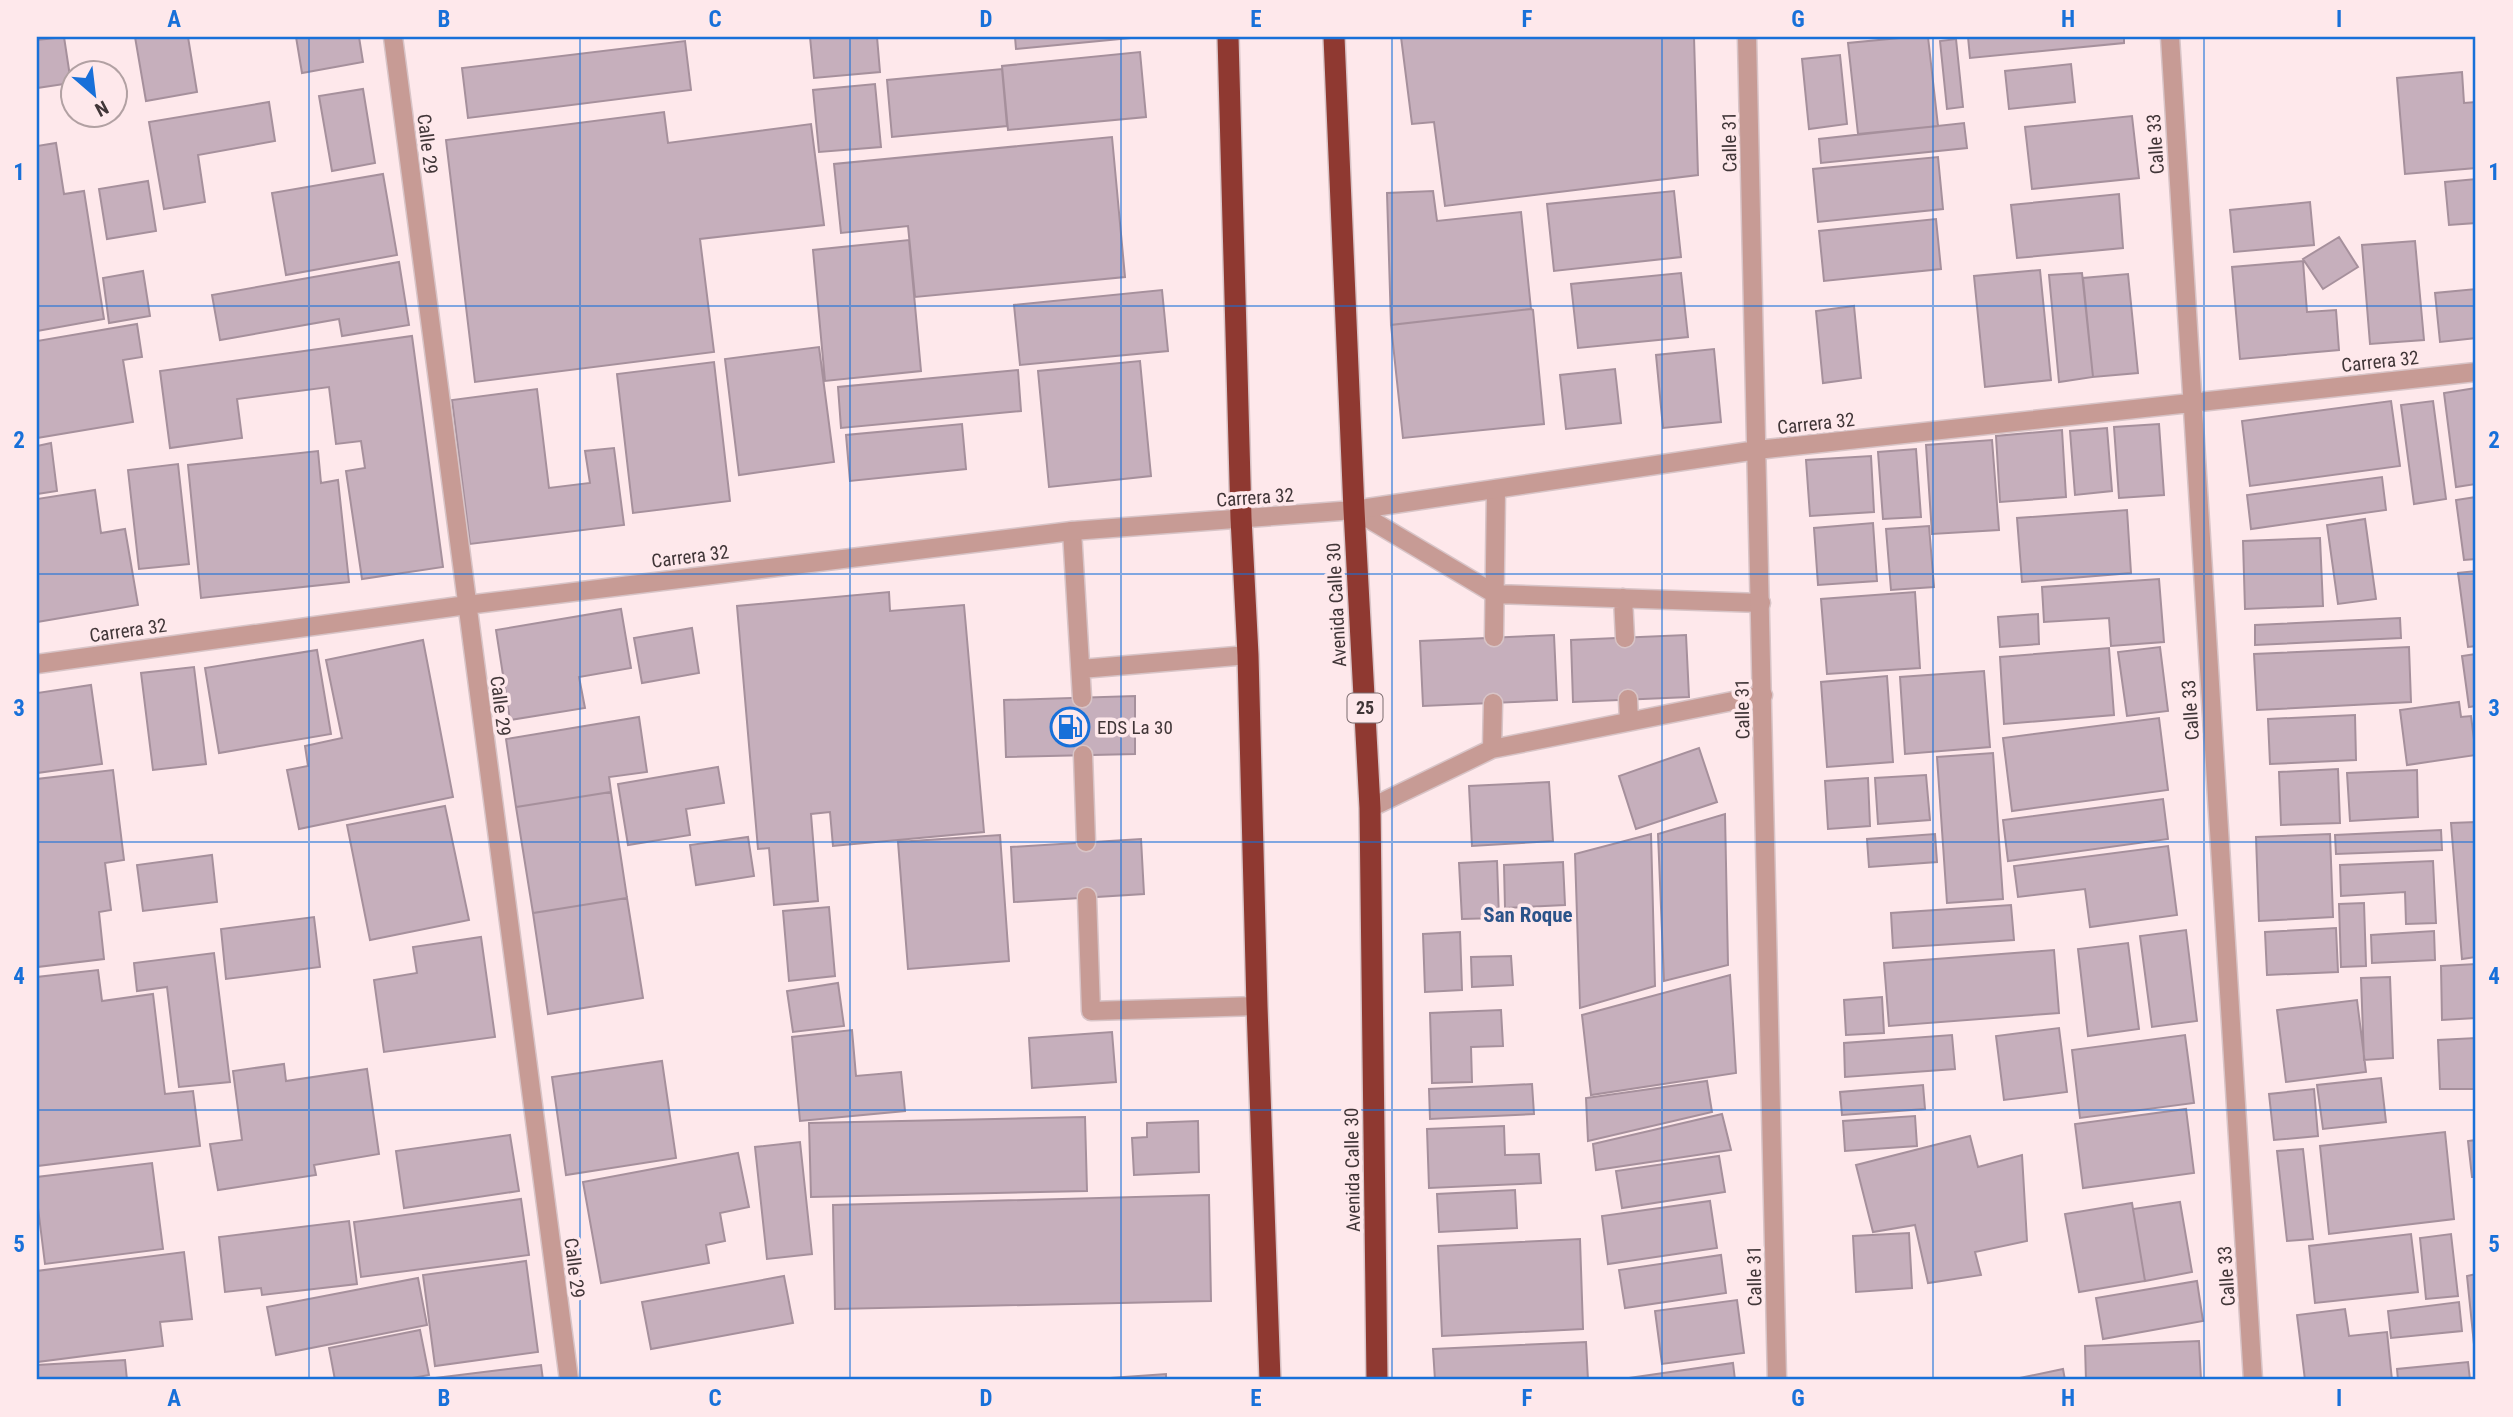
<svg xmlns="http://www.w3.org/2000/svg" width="2513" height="1417" viewBox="0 0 2513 1417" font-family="'Roboto Condensed',sans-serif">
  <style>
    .building { fill: #c6afbc; stroke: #a6909c; stroke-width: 2 }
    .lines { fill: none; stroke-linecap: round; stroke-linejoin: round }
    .lane-casing { stroke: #d8c4c7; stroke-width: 21 }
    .street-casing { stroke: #d8c4c7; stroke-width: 21 }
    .highway-casing { stroke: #d8c4c7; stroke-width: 24 }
    .lane { stroke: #c79b95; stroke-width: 18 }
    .street { stroke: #c79b95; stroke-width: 18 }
    .highway { stroke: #8f3931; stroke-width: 21 }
    .grid { fill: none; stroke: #1870d9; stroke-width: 2; stroke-opacity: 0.55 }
    .labels { text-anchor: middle; stroke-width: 7; stroke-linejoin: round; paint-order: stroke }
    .shield { fill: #fee8eb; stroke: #7a6b6e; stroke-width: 2 }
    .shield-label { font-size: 18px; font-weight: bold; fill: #413638 }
    .street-label { font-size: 19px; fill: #413638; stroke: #fee8eb }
    .poi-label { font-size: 19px; fill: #413638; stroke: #fee8eb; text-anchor: start }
    .neighbourhood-label { font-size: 21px; font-weight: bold; fill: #2b5389; stroke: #fee8eb }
    .neatline { fill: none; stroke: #1870d9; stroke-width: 2.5 }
    .grid-label { font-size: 23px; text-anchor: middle; font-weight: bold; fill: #1870d9 }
  </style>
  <rect width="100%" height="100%" fill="#fee8eb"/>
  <path class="building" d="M 64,37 L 71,83 L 37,88 L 37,40 Z
    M 135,37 L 188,37 L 197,92 L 146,101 Z
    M 296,37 L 359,37 L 363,62 L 302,73 Z
    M 810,37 L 877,37 L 880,72 L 814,78 Z
    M 1015,37 L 1130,37 L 1130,38 L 1016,49 Z
    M 1401,37 L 1694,37 L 1698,175 L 1445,206 L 1434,122 L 1412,124 Z
    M 1910,37 L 1928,37 L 1938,126 L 1858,134 L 1848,43 Z
    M 1968,37 L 2124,37 L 2124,43 L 1970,58 Z
    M 1956,39 L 1963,107 L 1947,109 L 1940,41 Z
    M 685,41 L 691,90 L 468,118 L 462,68 Z
    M 1140,52 L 1146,117 L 1008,130 L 1002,66 Z
    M 1840,55 L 1847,124 L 1809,129 L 1802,59 Z
    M 2071,64 L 2075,102 L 2009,109 L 2005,71 Z
    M 1002,69 L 1007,126 L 892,137 L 887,80 Z
    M 2462,72 L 2464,103 L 2476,102 L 2476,168 L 2405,174 L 2397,78 Z
    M 875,84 L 881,147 L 819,152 L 813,90 Z
    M 363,89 L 375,163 L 332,171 L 319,96 Z
    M 269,102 L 275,141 L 198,155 L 205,202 L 164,209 L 149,122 Z
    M 664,112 L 668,143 L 811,124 L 824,225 L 700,239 L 714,352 L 475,382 L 446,140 Z
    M 2132,116 L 2139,178 L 2032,189 L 2025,127 Z
    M 1964,123 L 1967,148 L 1821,163 L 1819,139 Z
    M 1112,137 L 1125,277 L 915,297 L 908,226 L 841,233 L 834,164 Z
    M 56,143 L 64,194 L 84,191 L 104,319 L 37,331 L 37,146 Z
    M 1938,157 L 1943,209 L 1818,222 L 1813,169 Z
    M 383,174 L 397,255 L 286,275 L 272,193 Z
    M 2476,179 L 2476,223 L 2449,225 L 2445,182 Z
    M 148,181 L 156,231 L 107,239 L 99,189 Z
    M 1433,191 L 1437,221 L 1521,212 L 1531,309 L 1391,325 L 1387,193 Z
    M 1674,191 L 1681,257 L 1554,271 L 1547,204 Z
    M 2119,194 L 2123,248 L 2017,258 L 2011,205 Z
    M 2310,202 L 2314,245 L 2234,252 L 2230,210 Z
    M 1936,219 L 1941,269 L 1824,281 L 1819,231 Z
    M 2339,237 L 2358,267 L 2323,289 L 2303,259 Z
    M 909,240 L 921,371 L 825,381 L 813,250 Z
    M 2415,241 L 2424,340 L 2370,344 L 2362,245 Z
    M 2303,261 L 2307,312 L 2336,310 L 2339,350 L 2240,359 L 2232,267 Z
    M 399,262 L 409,325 L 342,336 L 339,319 L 220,340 L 212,295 Z
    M 2040,270 L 2051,380 L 1985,387 L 1974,276 Z
    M 143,271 L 150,316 L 109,323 L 103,278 Z
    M 1681,273 L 1688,337 L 1578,348 L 1571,284 Z
    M 2082,273 L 2093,377 L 2059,382 L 2049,275 Z
    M 2128,274 L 2138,373 L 2093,377 L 2083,278 Z
    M 2476,289 L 2476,338 L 2440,342 L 2435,293 Z
    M 1162,290 L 1168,351 L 1020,365 L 1014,305 Z
    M 1854,306 L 1861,378 L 1823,383 L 1816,311 Z
    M 1531,309 L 1533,310 L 1544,424 L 1403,438 L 1391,325 Z
    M 137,324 L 142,357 L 123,360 L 133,422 L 37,438 L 37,341 Z
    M 412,336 L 443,567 L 362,579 L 346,471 L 365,468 L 361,441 L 336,444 L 329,387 L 237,399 L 242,438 L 170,448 L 160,371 Z
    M 819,347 L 834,462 L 739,475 L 725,359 Z
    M 1714,349 L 1721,422 L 1663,428 L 1656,355 Z
    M 1140,361 L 1151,476 L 1049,487 L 1038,371 Z
    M 714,362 L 730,501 L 633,513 L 617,374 Z
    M 1615,369 L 1621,423 L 1566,429 L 1560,375 Z
    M 1018,370 L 1021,411 L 841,428 L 838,387 Z
    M 2476,388 L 2476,484 L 2456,487 L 2444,393 Z
    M 537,389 L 549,488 L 590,483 L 585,451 L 614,448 L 624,525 L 470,544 L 452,400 Z
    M 2391,401 L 2400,466 L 2250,486 L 2242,421 Z
    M 2433,401 L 2446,499 L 2414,504 L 2401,405 Z
    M 962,424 L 966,469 L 850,481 L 846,435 Z
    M 2159,424 L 2164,495 L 2119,498 L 2114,427 Z
    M 2107,428 L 2112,491 L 2075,495 L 2070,431 Z
    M 2062,430 L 2066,497 L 2000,502 L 1996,436 Z
    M 1992,440 L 1999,530 L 1932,534 L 1926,445 Z
    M 51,443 L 57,491 L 37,494 L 37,446 Z
    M 1916,449 L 1921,517 L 1883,519 L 1878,452 Z
    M 318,451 L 321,483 L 338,480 L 349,582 L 201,598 L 188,465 Z
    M 1871,456 L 1874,512 L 1810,516 L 1806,460 Z
    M 178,464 L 189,564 L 139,569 L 128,470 Z
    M 2382,477 L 2386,510 L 2251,529 L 2247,495 Z
    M 95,490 L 101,533 L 125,529 L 138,605 L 37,622 L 37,499 Z
    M 2476,497 L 2476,559 L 2464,560 L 2456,500 Z
    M 2127,510 L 2131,573 L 2022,582 L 2017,518 Z
    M 2365,519 L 2376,599 L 2338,604 L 2327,525 Z
    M 1873,523 L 1877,581 L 1818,585 L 1814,528 Z
    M 1929,526 L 1934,587 L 1891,590 L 1886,529 Z
    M 2320,538 L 2323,606 L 2245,609 L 2243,541 Z
    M 2476,571 L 2476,646 L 2468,647 L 2458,573 Z
    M 2159,579 L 2164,642 L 2111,646 L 2109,618 L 2044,622 L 2042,587 Z
    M 889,592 L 890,611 L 964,605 L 984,832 L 833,846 L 830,812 L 811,814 L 818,901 L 774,905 L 769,848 L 758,849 L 737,606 Z
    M 1915,592 L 1920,668 L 1827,674 L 1821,599 Z
    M 621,609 L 631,668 L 579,677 L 585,708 L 510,720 L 496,630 Z
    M 2038,614 L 2039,644 L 2000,647 L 1998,617 Z
    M 2400,618 L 2401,638 L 2255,645 L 2255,625 Z
    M 692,628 L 699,673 L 642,683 L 634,638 Z
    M 1554,635 L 1557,700 L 1423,706 L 1420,641 Z
    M 1686,635 L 1689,697 L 1573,702 L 1571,640 Z
    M 423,640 L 453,797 L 299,829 L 287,770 L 308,766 L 305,746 L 342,738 L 326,660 Z
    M 2160,647 L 2168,711 L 2127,716 L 2118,652 Z
    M 2409,647 L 2411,702 L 2257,710 L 2254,654 Z
    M 2109,648 L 2114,715 L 2004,724 L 2000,657 Z
    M 317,650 L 331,734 L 219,753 L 205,668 Z
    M 2476,654 L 2476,706 L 2469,707 L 2462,656 Z
    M 194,667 L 206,764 L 153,770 L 141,673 Z
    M 1984,671 L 1990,747 L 1905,754 L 1900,677 Z
    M 1887,676 L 1893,762 L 1827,767 L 1821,682 Z
    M 91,685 L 102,764 L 37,773 L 37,693 Z
    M 1135,696 L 1135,754 L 1006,757 L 1004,700 Z
    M 2459,702 L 2461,717 L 2471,716 L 2476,755 L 2407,765 L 2400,710 Z
    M 2355,715 L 2356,760 L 2270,764 L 2268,719 Z
    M 639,717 L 647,772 L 609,777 L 611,792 L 516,807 L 506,739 Z
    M 2159,718 L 2168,790 L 2012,811 L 2003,738 Z
    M 1699,748 L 1717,802 L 1636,829 L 1619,776 Z
    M 1993,753 L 2003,899 L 1947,903 L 1937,757 Z
    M 718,767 L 724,803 L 686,809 L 690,835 L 628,845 L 618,784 Z
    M 2338,769 L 2340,823 L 2281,825 L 2279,772 Z
    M 113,770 L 124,860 L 105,863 L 111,910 L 99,912 L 104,959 L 37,967 L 37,779 Z
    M 2417,770 L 2418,817 L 2350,821 L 2347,773 Z
    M 1926,775 L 1930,820 L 1878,824 L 1875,778 Z
    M 1868,778 L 1870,826 L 1828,829 L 1825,781 Z
    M 1549,782 L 1553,841 L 1472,846 L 1469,786 Z
    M 611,792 L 627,898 L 533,913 L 516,807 Z
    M 2163,799 L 2168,839 L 2008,861 L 2003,820 Z
    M 445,806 L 469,920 L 370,940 L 347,825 Z
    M 1725,814 L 1728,965 L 1664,981 L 1658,834 Z
    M 2476,822 L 2476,957 L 2462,959 L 2451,823 Z
    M 2441,830 L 2442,850 L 2336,854 L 2335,835 Z
    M 1651,834 L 1655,986 L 1580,1008 L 1575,854 Z
    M 1935,834 L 1937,862 L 1869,867 L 1867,839 Z
    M 2330,834 L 2333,917 L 2259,921 L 2256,837 Z
    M 1000,835 L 1009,961 L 908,969 L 898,842 Z
    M 748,837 L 754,876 L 696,885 L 690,845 Z
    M 1141,839 L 1144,894 L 1014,902 L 1011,847 Z
    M 2168,846 L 2177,915 L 2090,927 L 2085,889 L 2018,897 L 2014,866 Z
    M 212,855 L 217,902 L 143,911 L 137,865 Z
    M 1497,861 L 1499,918 L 1462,919 L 1459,863 Z
    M 2433,861 L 2436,923 L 2406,924 L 2405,892 L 2341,896 L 2340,865 Z
    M 1563,862 L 1565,905 L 1505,908 L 1504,865 Z
    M 627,898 L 643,998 L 548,1014 L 533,913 Z
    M 2364,903 L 2366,966 L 2341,967 L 2339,904 Z
    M 2011,905 L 2014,940 L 1893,948 L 1891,913 Z
    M 829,907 L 835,976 L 789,981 L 783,911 Z
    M 314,917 L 320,967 L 226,979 L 221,929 Z
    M 2336,928 L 2338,972 L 2267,975 L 2265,932 Z
    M 2186,930 L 2197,1021 L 2152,1027 L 2140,936 Z
    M 2434,931 L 2435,960 L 2372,963 L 2371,935 Z
    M 1460,932 L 1462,990 L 1425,992 L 1423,934 Z
    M 481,937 L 495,1037 L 384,1052 L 374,980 L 417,973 L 413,947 Z
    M 2128,943 L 2139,1029 L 2088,1036 L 2078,949 Z
    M 2054,950 L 2059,1013 L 1889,1026 L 1884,963 Z
    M 214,953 L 230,1082 L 179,1087 L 167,987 L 137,991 L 134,963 Z
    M 1511,956 L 1513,985 L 1472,987 L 1471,957 Z
    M 2476,964 L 2476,1018 L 2442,1020 L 2441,966 Z
    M 98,970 L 102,1001 L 153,994 L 165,1094 L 193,1091 L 200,1146 L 37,1166 L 37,977 Z
    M 1730,975 L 1736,1073 L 1591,1095 L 1582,1015 Z
    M 2390,977 L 2393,1058 L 2364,1060 L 2361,978 Z
    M 838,983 L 844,1026 L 793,1032 L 787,991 Z
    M 1882,997 L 1884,1033 L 1846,1035 L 1844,1000 Z
    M 2357,1000 L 2366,1072 L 2286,1082 L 2277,1010 Z
    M 1501,1010 L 1503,1046 L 1471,1047 L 1472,1082 L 1432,1083 L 1430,1013 Z
    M 2059,1028 L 2067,1092 L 2004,1100 L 1996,1036 Z
    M 852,1030 L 856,1076 L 901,1072 L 905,1111 L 800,1121 L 792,1037 Z
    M 1112,1032 L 1116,1082 L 1032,1088 L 1029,1038 Z
    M 1952,1035 L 1955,1069 L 1845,1077 L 1844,1043 Z
    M 2185,1035 L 2194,1103 L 2080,1118 L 2072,1050 Z
    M 2476,1038 L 2476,1089 L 2440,1089 L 2438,1040 Z
    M 662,1061 L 676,1158 L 566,1175 L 552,1077 Z
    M 284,1064 L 286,1081 L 367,1069 L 379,1154 L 314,1165 L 316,1175 L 218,1190 L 210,1144 L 242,1140 L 233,1071 Z
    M 2381,1078 L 2386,1122 L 2323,1129 L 2317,1085 Z
    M 1707,1081 L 1712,1112 L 1588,1141 L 1586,1098 Z
    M 1532,1084 L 1534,1114 L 1430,1119 L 1429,1089 Z
    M 1923,1085 L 1925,1109 L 1842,1115 L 1840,1092 Z
    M 2314,1089 L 2318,1136 L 2274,1140 L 2269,1094 Z
    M 2186,1109 L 2194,1173 L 2083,1188 L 2075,1124 Z
    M 1722,1114 L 1731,1150 L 1596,1170 L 1593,1144 Z
    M 1915,1116 L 1917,1146 L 1845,1151 L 1843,1121 Z
    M 1085,1117 L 1087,1191 L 811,1197 L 809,1123 Z
    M 1198,1121 L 1199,1172 L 1134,1175 L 1132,1138 L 1147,1137 L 1147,1123 Z
    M 1504,1126 L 1505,1155 L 1539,1154 L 1541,1183 L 1429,1188 L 1427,1129 Z
    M 2445,1132 L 2454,1219 L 2329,1234 L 2320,1146 Z
    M 510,1135 L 519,1191 L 404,1208 L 396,1151 Z
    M 1970,1136 L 1978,1167 L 2022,1155 L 2027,1241 L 1975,1252 L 1981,1275 L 1928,1283 L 1915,1225 L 1873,1232 L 1856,1165 Z
    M 2476,1140 L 2476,1177 L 2472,1177 L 2468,1141 Z
    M 800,1142 L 812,1254 L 767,1259 L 755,1147 Z
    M 2303,1149 L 2313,1239 L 2287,1241 L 2277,1151 Z
    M 738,1153 L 749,1207 L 720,1213 L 725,1241 L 706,1245 L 709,1263 L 601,1283 L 583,1182 Z
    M 1719,1156 L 1725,1192 L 1622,1208 L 1616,1171 Z
    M 152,1163 L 163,1249 L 45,1264 L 37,1200 L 37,1177 Z
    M 1515,1190 L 1517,1228 L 1439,1232 L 1437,1194 Z
    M 1209,1195 L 1211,1301 L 835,1309 L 833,1205 Z
    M 521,1199 L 529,1255 L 361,1277 L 354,1222 Z
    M 1710,1201 L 1717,1248 L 1608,1264 L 1602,1216 Z
    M 2180,1202 L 2192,1272 L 2145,1281 L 2133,1209 Z
    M 2132,1203 L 2145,1281 L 2079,1292 L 2065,1214 Z
    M 349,1221 L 357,1284 L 262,1295 L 261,1288 L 225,1292 L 219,1237 Z
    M 1909,1233 L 1912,1288 L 1856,1292 L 1853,1236 Z
    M 2411,1234 L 2418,1292 L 2315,1303 L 2309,1246 Z
    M 2451,1234 L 2458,1296 L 2426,1299 L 2420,1238 Z
    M 1580,1239 L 1583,1329 L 1442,1336 L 1438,1246 Z
    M 184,1252 L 192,1319 L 160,1322 L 163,1346 L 37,1362 L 37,1271 Z
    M 1721,1255 L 1726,1293 L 1625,1308 L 1619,1270 Z
    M 526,1261 L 538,1352 L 435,1366 L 423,1275 Z
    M 2476,1274 L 2476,1364 L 2467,1276 Z
    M 784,1276 L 793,1323 L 651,1349 L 642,1302 Z
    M 418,1278 L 427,1325 L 276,1355 L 267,1307 Z
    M 2197,1281 L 2203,1321 L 2103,1339 L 2096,1298 Z
    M 1737,1300 L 1744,1353 L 1662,1364 L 1655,1311 Z
    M 2459,1302 L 2462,1331 L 2391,1338 L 2388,1311 Z
    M 2345,1309 L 2349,1336 L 2387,1332 L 2392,1380 L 2305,1380 L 2297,1315 Z
    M 420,1330 L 429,1375 L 401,1380 L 335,1380 L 329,1348 Z
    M 2199,1341 L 2201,1380 L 2086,1380 L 2085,1346 Z
    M 1586,1342 L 1588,1380 L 1435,1380 L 1433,1349 Z
    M 125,1360 L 127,1380 L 38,1380 L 37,1365 Z
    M 2468,1362 L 2470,1380 L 2398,1380 L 2397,1369 Z
    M 1733,1363 L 1735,1380 L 1615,1380 Z
    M 541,1365 L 543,1380 L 419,1380 Z
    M 2063,1369 L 2065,1380 L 2010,1380 Z
    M 1166,1374 L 1166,1380 L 1081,1380 Z"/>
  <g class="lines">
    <defs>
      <path id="lane" d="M 1354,510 L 1495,594 L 1761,603
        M 1072,531 L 1082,698
        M 1623,598 L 1625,638
        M 1494,637 L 1496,489
        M 1081,669 L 1248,655
        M 1628,699 L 1629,721
        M 1492,749 L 1493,703
        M 1083,755 L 1086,842
        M 1370,808 L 1492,749 L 1763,695
        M 1087,897 L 1091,1011 L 1257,1006"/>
      <path id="street" d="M 393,37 L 569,1380
        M 1747,37 L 1777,1380
        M 2170,37 L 2253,1380
        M 37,664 L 467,605 L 1072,531 L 1354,510 L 1757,450 L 2476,372"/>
      <path id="highway" d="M 1228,37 L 1241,518 L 1248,655 L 1257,1006 L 1270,1380
        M 1334,37 L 1354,510 L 1370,808 L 1377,1380"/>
    </defs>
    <use href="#lane" class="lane-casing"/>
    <use href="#street" class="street-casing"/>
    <use href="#highway" class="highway-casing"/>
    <use href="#lane" class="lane"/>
    <use href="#street" class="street"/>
    <use href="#highway" class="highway"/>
  </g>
  <path class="grid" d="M 309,37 L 309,1380M 580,37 L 580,1380M 850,37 L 850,1380M 1121,37 L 1121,1380M 1392,37 L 1392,1380M 1662,37 L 1662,1380M 1933,37 L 1933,1380M 2204,37 L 2204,1380M 37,306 L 2476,306M 37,574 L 2476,574M 37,842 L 2476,842M 37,1110 L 2476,1110"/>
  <defs>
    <symbol id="fuel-ring" viewBox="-11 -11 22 22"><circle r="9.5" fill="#fee8eb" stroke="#1870d9" stroke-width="1.5"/><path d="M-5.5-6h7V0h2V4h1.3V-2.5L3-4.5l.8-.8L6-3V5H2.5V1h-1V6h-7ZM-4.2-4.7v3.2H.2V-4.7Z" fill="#1870d9"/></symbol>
  </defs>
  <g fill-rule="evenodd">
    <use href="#fuel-ring" x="1048" y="705" width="44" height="44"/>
  </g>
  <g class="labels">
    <rect class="shield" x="1347.5" y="693.5" width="35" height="29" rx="5"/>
    <g class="shield-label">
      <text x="1365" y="714">25</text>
    </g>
    <g class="street-label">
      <text transform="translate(1729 142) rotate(-91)" y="7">Calle 31</text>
      <text transform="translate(428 144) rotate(83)" y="7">Calle 29</text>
      <text transform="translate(2155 144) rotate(-94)" y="7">Calle 33</text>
      <text transform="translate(2380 361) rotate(-6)" y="7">Carrera 32</text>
      <text transform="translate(1816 423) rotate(-6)" y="7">Carrera 32</text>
      <text transform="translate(1255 497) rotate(-4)" y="7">Carrera 32</text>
      <text transform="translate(690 556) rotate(-7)" y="7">Carrera 32</text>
      <text transform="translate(1336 605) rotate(-93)" y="7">Avenida Calle 30</text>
      <text transform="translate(128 630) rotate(-8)" y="7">Carrera 32</text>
      <text transform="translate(501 706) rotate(83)" y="7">Calle 29</text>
      <text transform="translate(1742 709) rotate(-91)" y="7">Calle 31</text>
      <text transform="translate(2190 710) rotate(-94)" y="7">Calle 33</text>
      <text transform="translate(1352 1170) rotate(-91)" y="7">Avenida Calle 30</text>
      <text transform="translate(575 1268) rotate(83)" y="7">Calle 29</text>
      <text transform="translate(1754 1276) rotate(-91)" y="7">Calle 31</text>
      <text transform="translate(2226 1276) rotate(-94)" y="7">Calle 33</text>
    </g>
    <g class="poi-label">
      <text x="1097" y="734">EDS La 30</text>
    </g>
    <g class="neighbourhood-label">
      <text x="1528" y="922">San Roque</text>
    </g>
  </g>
  <rect width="2513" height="1417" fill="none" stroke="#fee8eb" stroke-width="77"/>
  <g transform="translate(94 94) rotate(152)"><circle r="33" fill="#fee8eb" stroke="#b2a1a3" stroke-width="2"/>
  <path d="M0-5L12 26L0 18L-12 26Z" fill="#1870d9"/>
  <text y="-10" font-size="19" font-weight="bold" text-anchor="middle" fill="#413638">N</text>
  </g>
  <rect x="38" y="38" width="2436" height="1340" class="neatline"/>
  <g class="grid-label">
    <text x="174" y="27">A</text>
    <text x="444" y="27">B</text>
    <text x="715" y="27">C</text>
    <text x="986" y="27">D</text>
    <text x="1256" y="27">E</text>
    <text x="1527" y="27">F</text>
    <text x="1798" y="27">G</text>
    <text x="2068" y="27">H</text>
    <text x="2339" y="27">I</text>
    <text x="19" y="180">1</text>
    <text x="2494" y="180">1</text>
    <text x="19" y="448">2</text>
    <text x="2494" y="448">2</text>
    <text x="19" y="716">3</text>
    <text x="2494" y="716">3</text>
    <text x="19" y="984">4</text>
    <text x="2494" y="984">4</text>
    <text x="19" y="1252">5</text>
    <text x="2494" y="1252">5</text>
    <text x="174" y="1406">A</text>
    <text x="444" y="1406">B</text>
    <text x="715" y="1406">C</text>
    <text x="986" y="1406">D</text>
    <text x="1256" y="1406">E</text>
    <text x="1527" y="1406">F</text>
    <text x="1798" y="1406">G</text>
    <text x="2068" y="1406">H</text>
    <text x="2339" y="1406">I</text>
  </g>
</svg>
